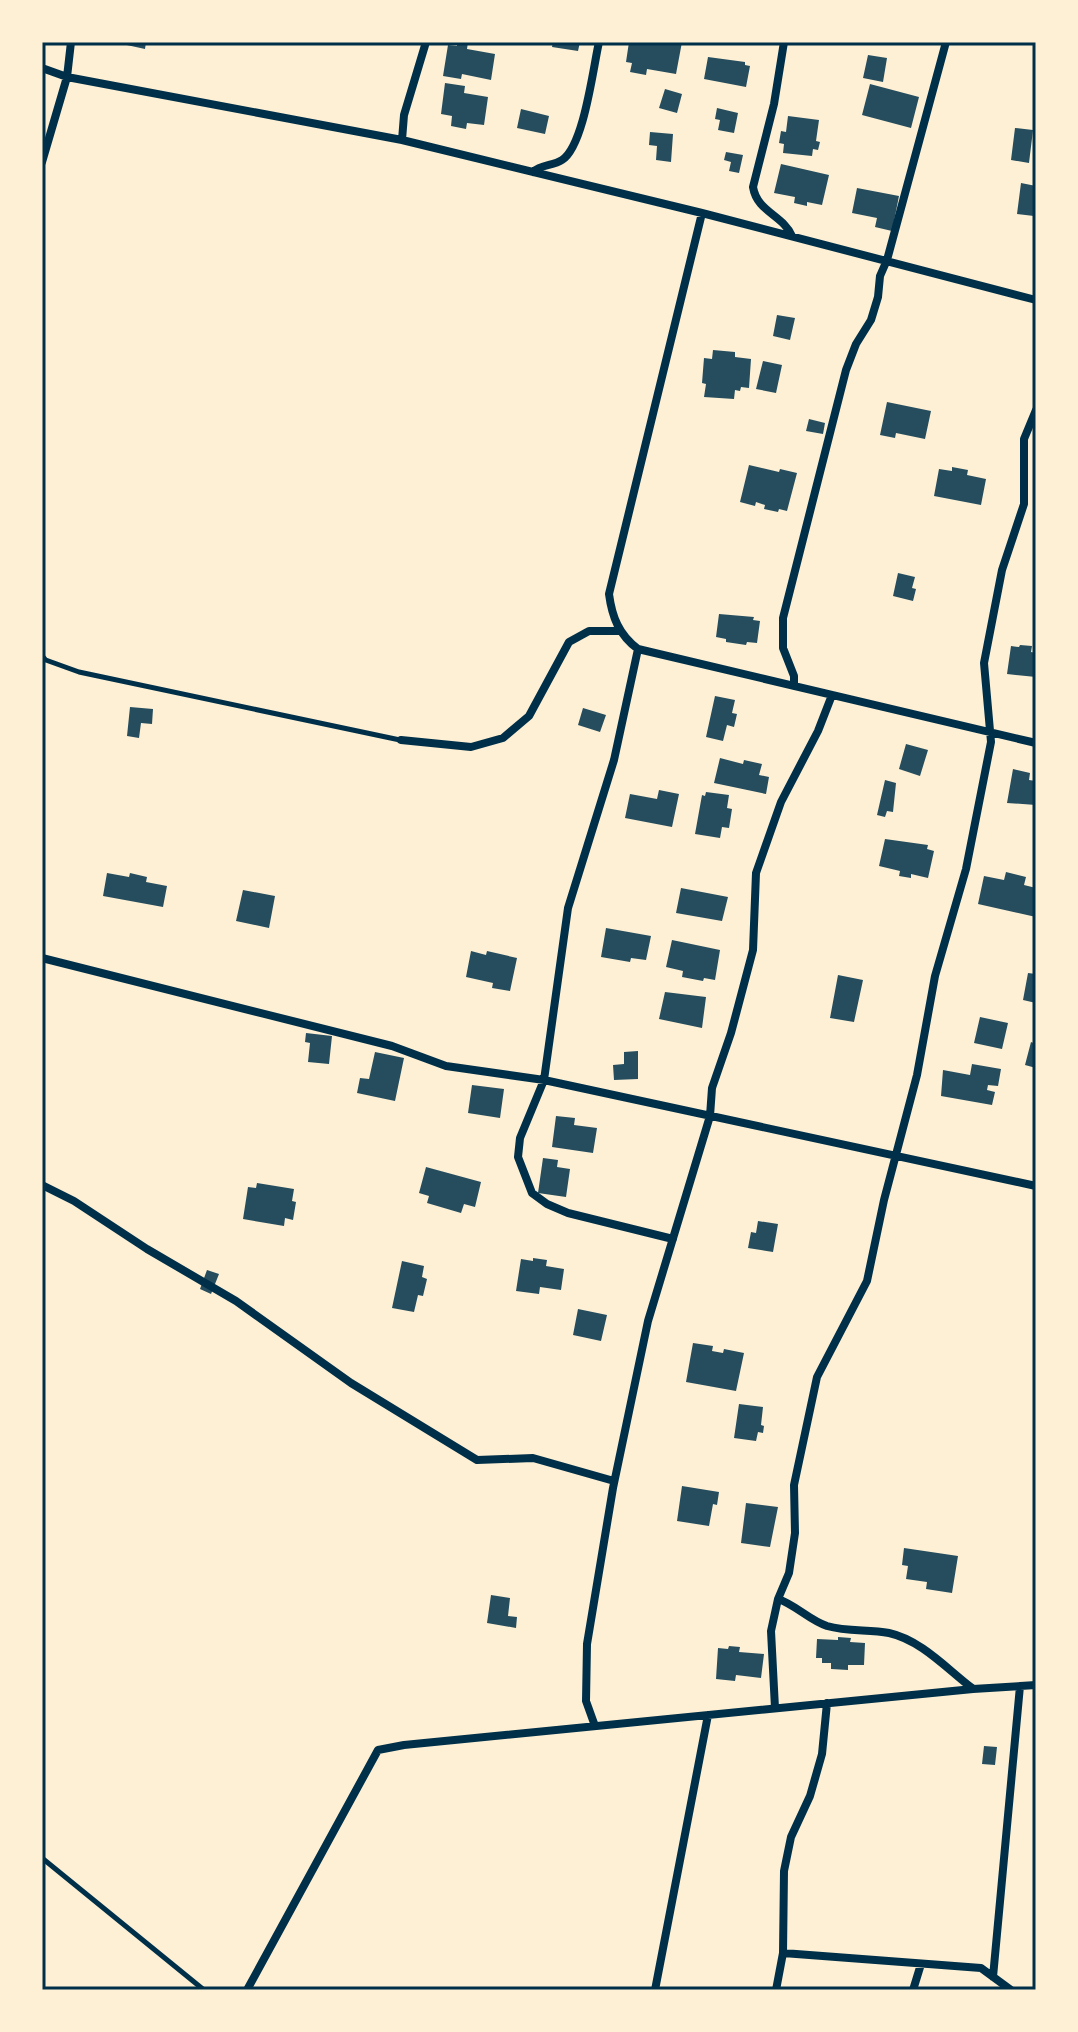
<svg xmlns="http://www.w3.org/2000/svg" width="1078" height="2032" viewBox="0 0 1078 2032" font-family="'Roboto Condensed',sans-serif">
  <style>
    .building { fill: #264d5e }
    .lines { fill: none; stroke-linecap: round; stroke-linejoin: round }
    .service { stroke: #003049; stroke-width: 5 }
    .minor { stroke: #003049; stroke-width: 8 }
    .neatline { fill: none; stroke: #003049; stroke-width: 3 }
  </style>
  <rect width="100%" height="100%" fill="#fdf0d5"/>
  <path class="building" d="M 113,42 L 146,42 L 145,49 Z
    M 457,42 L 468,42 L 467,49 L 495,54 L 491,80 L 462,74 L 461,79 L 443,76 L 448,45 L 457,46 Z
    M 553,42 L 580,42 L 578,51 L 552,47 Z
    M 629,42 L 682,42 L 676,74 L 647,69 L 646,75 L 630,72 L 632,63 L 626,62 Z
    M 868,55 L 887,58 L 883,82 L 863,78 Z
    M 708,57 L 745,62 L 745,65 L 750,66 L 746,87 L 704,79 Z
    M 445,83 L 465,86 L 464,93 L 488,97 L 484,125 L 467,123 L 466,129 L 451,126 L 452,116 L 441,114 Z
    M 870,84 L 919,97 L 911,128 L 862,115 Z
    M 665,89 L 682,94 L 677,113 L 659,108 Z
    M 717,108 L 738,113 L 734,133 L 718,130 L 720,120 L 715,119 Z
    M 521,109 L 549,116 L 545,134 L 517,128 Z
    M 788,116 L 819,120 L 816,141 L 820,142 L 818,150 L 813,149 L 812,156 L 783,153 L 784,144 L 779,143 L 781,131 L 786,132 Z
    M 1015,128 L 1033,130 L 1029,163 L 1011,160 Z
    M 650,132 L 673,134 L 671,162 L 656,160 L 657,146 L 649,145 Z
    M 726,152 L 743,155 L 739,173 L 729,171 L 731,162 L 724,160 Z
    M 781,164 L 829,175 L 822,205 L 807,202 L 807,206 L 794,203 L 795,197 L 774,193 Z
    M 1021,183 L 1036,186 L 1034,216 L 1017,214 Z
    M 857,188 L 899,196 L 892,231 L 875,227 L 877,218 L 852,213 Z
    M 777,315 L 795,318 L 790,340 L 773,336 Z
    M 713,350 L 735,352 L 735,357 L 751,359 L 749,388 L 741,387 L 740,391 L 735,390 L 734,399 L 704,397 L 706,384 L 702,383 L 704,358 L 712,359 Z
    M 763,361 L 782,365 L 776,393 L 756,389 Z
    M 887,402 L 931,411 L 925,439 L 896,433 L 895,438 L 880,435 Z
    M 809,419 L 825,423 L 823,434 L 806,431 Z
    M 749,465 L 779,472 L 780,469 L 797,473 L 787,511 L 779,509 L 778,512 L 764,509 L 765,505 L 756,502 L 755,506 L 740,502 Z
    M 952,467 L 968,470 L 967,475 L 986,479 L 981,505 L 934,496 L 939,469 L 952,471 Z
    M 898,573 L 915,577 L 912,588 L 916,589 L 913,601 L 893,596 Z
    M 719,614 L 754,617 L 753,620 L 760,621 L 757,643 L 747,642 L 746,645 L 726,642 L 726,639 L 716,637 Z
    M 1020,645 L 1032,646 L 1031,652 L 1036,653 L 1036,677 L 1007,674 L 1011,646 L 1019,647 Z
    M 715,696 L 735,700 L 732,713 L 737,714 L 734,727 L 727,725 L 723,741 L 706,737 Z
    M 130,707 L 153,709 L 152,724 L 141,723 L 139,738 L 127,736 Z
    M 583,708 L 606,715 L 600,732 L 578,725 Z
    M 906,744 L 928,750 L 920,776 L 899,769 Z
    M 720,758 L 743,764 L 744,760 L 762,764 L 759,775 L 769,777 L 766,794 L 714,783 Z
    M 1013,769 L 1030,773 L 1029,780 L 1036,781 L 1036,805 L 1007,803 Z
    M 885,780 L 896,783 L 893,812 L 887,811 L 885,817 L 877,815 Z
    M 659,790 L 679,794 L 672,827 L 625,818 L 630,794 L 657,799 Z
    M 706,792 L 729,795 L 727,808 L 732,809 L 729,828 L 722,827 L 720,838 L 695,834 L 702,795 L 705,796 Z
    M 885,839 L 928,845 L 927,849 L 934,851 L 928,878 L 911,874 L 911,878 L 899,876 L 900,871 L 879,866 Z
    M 1006,872 L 1026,877 L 1024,885 L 1036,888 L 1036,917 L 978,904 L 984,876 L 1004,880 Z
    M 107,873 L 129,877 L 130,873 L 147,877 L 146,882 L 167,886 L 163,907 L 103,896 Z
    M 681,888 L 728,897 L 722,921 L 676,913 Z
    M 243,890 L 275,896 L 269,928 L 236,921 Z
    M 606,928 L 651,936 L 646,960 L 631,958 L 630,962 L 601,957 Z
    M 672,940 L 720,950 L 715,980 L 704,978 L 703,981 L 682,977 L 683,971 L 666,967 Z
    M 471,951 L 486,955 L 487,951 L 517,958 L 510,991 L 492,988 L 493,983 L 466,977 Z
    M 1028,973 L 1036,974 L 1036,1003 L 1023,1000 Z
    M 838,975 L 863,980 L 854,1022 L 830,1018 Z
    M 665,992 L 706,997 L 702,1028 L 659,1019 Z
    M 980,1017 L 1008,1023 L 1002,1049 L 974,1043 Z
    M 306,1033 L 332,1036 L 329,1064 L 308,1062 L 310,1043 L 305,1042 Z
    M 1031,1042 L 1036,1044 L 1036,1068 L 1025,1065 Z
    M 638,1051 L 638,1079 L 614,1080 L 613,1065 L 624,1064 L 624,1052 Z
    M 375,1052 L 404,1058 L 395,1101 L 357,1093 L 360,1078 L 369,1079 Z
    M 972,1064 L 1001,1069 L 998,1086 L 988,1085 L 987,1090 L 995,1092 L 992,1105 L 941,1096 L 943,1070 L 970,1075 Z
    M 472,1085 L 504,1089 L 500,1118 L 468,1113 Z
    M 556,1116 L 575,1118 L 574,1125 L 597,1128 L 593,1153 L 552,1147 Z
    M 543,1158 L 558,1160 L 557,1167 L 570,1169 L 566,1197 L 538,1193 Z
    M 426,1167 L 481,1182 L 475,1207 L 464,1204 L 461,1213 L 427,1203 L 429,1196 L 419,1193 Z
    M 257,1183 L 294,1189 L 292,1201 L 296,1202 L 293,1220 L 285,1218 L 284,1226 L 243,1219 L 248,1187 L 256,1188 Z
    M 758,1221 L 778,1224 L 773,1252 L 748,1248 L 751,1232 L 756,1233 Z
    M 533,1258 L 547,1260 L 546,1266 L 564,1269 L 561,1290 L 540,1287 L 539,1294 L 516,1291 L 521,1259 L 533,1261 Z
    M 402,1261 L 424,1266 L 422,1277 L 427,1279 L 423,1296 L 418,1295 L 414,1312 L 392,1308 Z
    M 207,1270 L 219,1274 L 211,1294 L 200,1289 Z
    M 578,1309 L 607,1315 L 601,1341 L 573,1335 Z
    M 693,1343 L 713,1346 L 712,1351 L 723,1353 L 724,1349 L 744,1353 L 736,1391 L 686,1382 Z
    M 739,1404 L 763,1407 L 761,1425 L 764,1426 L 763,1433 L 758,1432 L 756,1441 L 734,1438 Z
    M 682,1486 L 719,1492 L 717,1505 L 713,1504 L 709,1526 L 677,1521 Z
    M 746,1503 L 778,1507 L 770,1547 L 741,1543 Z
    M 904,1548 L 958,1556 L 952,1593 L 926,1589 L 927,1582 L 906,1579 L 908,1566 L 902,1565 Z
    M 491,1595 L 510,1598 L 508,1616 L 517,1617 L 516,1628 L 487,1623 Z
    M 838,1637 L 851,1638 L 850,1642 L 865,1643 L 864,1665 L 848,1665 L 848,1670 L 831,1669 L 831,1663 L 822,1663 L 822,1658 L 816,1658 L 817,1639 L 838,1640 Z
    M 729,1646 L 740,1647 L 739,1652 L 764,1654 L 761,1678 L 736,1675 L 735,1681 L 716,1679 L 718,1648 L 728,1649 Z
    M 984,1746 L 997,1747 L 995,1765 L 982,1764 Z"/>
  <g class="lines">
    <path class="service" d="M 43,659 L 79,672 L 400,740
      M 42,1858 L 204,1990"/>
    <path class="minor" d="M 784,42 L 774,104 L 753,187 C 757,212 783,215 792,236
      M 42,68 L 67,77 L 402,140 L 702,213 L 1036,300
      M 402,140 L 404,115 L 426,42
      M 42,162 L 67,77 L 71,42
      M 533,172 C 541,164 553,166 562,160 C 584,146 593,68 599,42
      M 702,213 L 609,594 C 612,617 619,635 638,649 L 1036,743
      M 638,649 L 614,760 L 568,908 L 544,1080 L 520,1138 L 518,1157 L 532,1193 L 547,1204 L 568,1213 L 673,1239
      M 42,658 L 43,659
      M 794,686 L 794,676 L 783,648 L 783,618 L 846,370 L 856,344 L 871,320 L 878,297 L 880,276 L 887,260 L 946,42
      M 401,740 L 471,747 L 503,738 L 529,716 L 569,642 L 589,631 L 620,631
      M 42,958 L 392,1046 L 446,1066 L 544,1080 L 1036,1186
      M 42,1185 L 74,1201 L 147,1249 L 236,1301 L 351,1383 L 477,1460 L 533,1458 L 614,1481
      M 778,1599 C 796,1605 809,1620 827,1626 C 848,1632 869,1629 889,1633 C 921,1640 947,1669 972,1688
      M 775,1708 L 771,1631 L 778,1599 L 789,1573 L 795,1533 L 794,1485 L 817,1377 L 867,1281 L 884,1200 L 917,1075 L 935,976 L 966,869 L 991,742 L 984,663 L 1002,570 L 1024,504 L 1024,439 L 1036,410
      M 595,1726 L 586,1701 L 587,1644 L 613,1488 L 648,1321 L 710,1116 L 712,1088 L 731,1033 L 753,950 L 756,873 L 781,802 L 818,731 L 832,695
      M 783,1953 L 784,1871 L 791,1837 L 810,1796 L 822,1754 L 827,1703
      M 993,1977 L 1020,1686
      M 247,1990 L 378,1750 L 404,1745 L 973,1689 L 1036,1685
      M 655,1990 L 708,1715
      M 776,1990 L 783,1953 L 981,1968 L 1011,1990
      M 913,1990 L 921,1964"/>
  </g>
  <rect width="1078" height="2032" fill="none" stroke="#fdf0d5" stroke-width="88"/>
  <rect x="44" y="44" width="990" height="1944" class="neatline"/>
</svg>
